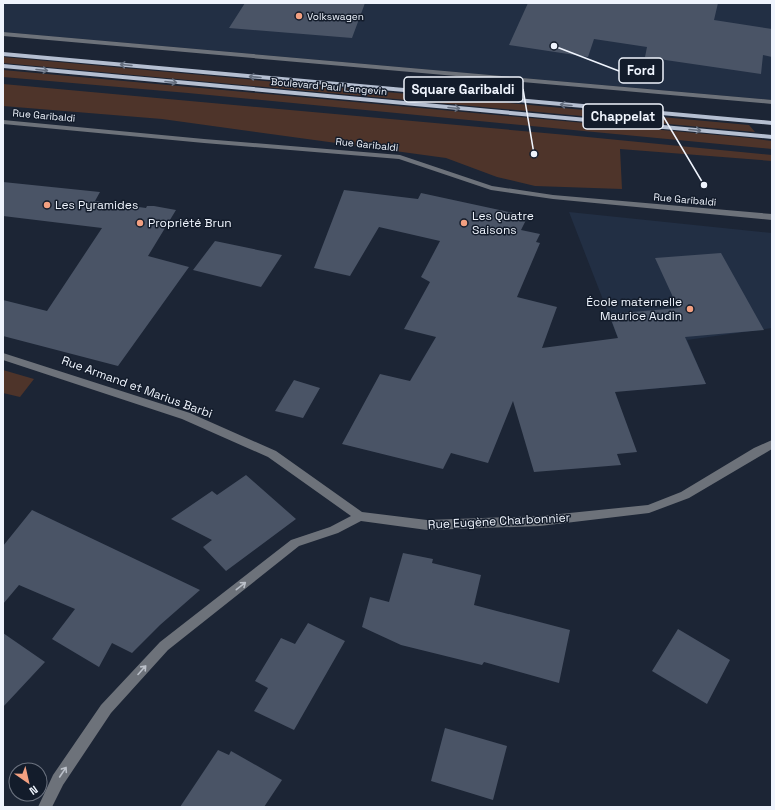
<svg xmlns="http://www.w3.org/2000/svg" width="775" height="810" viewBox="0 0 775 810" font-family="'Space Grotesk',sans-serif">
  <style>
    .built { fill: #222f44 }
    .green { fill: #4e342a }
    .building { fill: #4a5466 }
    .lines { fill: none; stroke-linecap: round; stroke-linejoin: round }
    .minor { fill: #6d727a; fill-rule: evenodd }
    .major { fill: #b5bfd1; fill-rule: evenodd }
    .oneway { stroke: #646e7e }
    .oneway2 { stroke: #bbc0c9 }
    .poi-dot { fill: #f3a081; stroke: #131c2b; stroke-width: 1.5 }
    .labels { text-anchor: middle; stroke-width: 3; stroke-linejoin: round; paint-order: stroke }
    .far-poi-label { font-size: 10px; fill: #eff4fd; stroke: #131c2b; text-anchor: start }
    .far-street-label { font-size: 10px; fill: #eff4fd; stroke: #131c2b }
    .poi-label { font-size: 12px; fill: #eff4fd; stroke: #131c2b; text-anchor: start }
    .street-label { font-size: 12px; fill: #eff4fd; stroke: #131c2b }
    .leader { fill: none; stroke: #eff4fd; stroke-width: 1.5 }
    .callout-dot { fill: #eff4fd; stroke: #131c2b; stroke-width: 1.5 }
    .callout { fill: #131c2b; stroke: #eff4fd; stroke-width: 1.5 }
    .callout-label { font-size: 13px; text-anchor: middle; font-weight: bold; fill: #eff4fd }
  </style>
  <rect width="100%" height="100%" fill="#1c2535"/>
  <path class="built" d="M 3,3 L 772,3 L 772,100 L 3,32 Z
    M 569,212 L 772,233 L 772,328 L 687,340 L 706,384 L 638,390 Z"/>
  <path class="green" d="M 3,57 L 749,125 L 755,132 L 3,63 Z
    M 3,70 L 750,138 L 772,141 L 772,149 L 188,93 L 3,77 Z
    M 3,84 L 567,135 L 772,155 L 772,161 L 620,149 L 622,189 L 535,186 L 497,177 L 446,158 L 162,119 L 3,106 Z
    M 3,370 L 34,379 L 20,397 L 3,393 Z"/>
  <path class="building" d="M 245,3 L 365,3 L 352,38 L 229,28 Z
    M 528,3 L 718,3 L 714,20 L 772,29 L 772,57 L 763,55 L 761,74 L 645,57 L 647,47 L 594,39 L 588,57 L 509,45 Z
    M 3,182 L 100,192 L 95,201 L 146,208 L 147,206 L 154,206 L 176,210 L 148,256 L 189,267 L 118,366 L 3,336 L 3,300 L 47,311 L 102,228 L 3,216 Z
    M 344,190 L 418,199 L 421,193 L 528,216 L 521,230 L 540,234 L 536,242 L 540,243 L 517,297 L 557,307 L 542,348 L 618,338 L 609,314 L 678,308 L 655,258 L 721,253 L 764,330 L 685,337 L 706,384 L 615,392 L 637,452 L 617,454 L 621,465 L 534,472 L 513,401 L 488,463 L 451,453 L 443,469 L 342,444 L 380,374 L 410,381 L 436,337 L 404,329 L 430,282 L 421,277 L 440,241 L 379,227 L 350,276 L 314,268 Z
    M 215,241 L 282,255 L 261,287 L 193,270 Z
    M 294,380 L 320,388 L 303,418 L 275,411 Z
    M 246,475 L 296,519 L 226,571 L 203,547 L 212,540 L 171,519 L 212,491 L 217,495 Z
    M 32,510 L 200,590 L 160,625 L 132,653 L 112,643 L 99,667 L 52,639 L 75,609 L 19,585 L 3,604 L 3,546 Z
    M 403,553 L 433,559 L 432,563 L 481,575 L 474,605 L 570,630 L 559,683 L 484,662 L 482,665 L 401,645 L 362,627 L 370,597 L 389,602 Z
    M 308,623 L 345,641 L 294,730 L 254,711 L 268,688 L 255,681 L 281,638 L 295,644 Z
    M 678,629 L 730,660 L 707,704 L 652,671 Z
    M 3,633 L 45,662 L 3,707 Z
    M 445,728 L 507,746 L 493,800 L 431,781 Z
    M 218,750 L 229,755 L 231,751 L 282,780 L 264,807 L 180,807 Z"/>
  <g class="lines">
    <path class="minor" d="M 3,32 L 772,100 L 772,104 L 3,36 Z
      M 3,120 L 204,139 L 400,155 L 492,186 L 553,195 L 772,214 L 772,220 L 553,199 L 491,190 L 399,159 L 204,143 L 3,124 Z
      M 3,353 L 190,413 L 276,451 L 362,512 L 427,520 L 540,516 L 648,505 L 681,492 L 754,448 L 772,440 L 772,449 L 689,498 L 649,513 L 540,526 L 427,530 L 361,521 L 338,533 L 299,546 L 168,650 L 111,713 L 63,785 L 52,807 L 38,807 L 53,775 L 101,705 L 160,642 L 291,540 L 330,527 L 351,516 L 268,457 L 182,419 L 3,360 Z"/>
    <path class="major" d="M 3,52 L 772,121 L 772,125 L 3,56 Z
      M 3,64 L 772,135 L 772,139 L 3,68 Z"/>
  </g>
  <defs><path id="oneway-shaft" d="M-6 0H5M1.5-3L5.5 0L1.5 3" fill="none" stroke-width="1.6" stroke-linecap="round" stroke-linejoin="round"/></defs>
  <g class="oneway">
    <use href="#oneway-shaft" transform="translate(126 65) rotate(-175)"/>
    <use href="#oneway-shaft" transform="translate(42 70) rotate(5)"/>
    <use href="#oneway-shaft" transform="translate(255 77) rotate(-175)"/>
    <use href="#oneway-shaft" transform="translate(171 82) rotate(5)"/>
    <use href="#oneway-shaft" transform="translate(566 105) rotate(-175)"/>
    <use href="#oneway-shaft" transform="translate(454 108) rotate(5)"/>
    <use href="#oneway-shaft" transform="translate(695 130) rotate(5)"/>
  </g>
  <g class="oneway2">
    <use href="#oneway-shaft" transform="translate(241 586) rotate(-38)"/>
    <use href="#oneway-shaft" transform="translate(142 670) rotate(-48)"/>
    <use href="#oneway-shaft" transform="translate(63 772) rotate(-56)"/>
  </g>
  <g class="poi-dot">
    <circle cx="299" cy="16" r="4"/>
    <circle cx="47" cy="205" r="4"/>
    <circle cx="140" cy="223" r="4"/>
    <circle cx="464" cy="223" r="4"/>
    <circle cx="690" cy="309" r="4"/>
  </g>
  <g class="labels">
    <g class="far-poi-label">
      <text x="307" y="20">Volkswagen</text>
    </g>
    <g class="far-street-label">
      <text transform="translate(329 86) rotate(5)" y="4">Boulevard Paul Langevin</text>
      <text transform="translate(44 115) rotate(5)" y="4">Rue Garibaldi</text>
      <text transform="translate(367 144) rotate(6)" y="4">Rue Garibaldi</text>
      <text transform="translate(685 199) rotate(5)" y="4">Rue Garibaldi</text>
    </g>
    <g class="poi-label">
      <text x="55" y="209">Les Pyramides</text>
      <text x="472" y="220">Les Quatre<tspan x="472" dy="14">Saisons</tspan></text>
      <text x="148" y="227">Propriété Brun</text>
      <text x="682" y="306" text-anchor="end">École maternelle<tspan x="682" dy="14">Maurice Audin</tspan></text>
    </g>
    <g class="street-label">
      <text transform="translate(137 387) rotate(20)" y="4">Rue Armand et Marius Barbi</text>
      <text transform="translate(499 521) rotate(-3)" y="4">Rue Eugène Charbonnier</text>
    </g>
  </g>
  <path class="leader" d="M554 46L619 71M534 154L523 89M704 185L663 116"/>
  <g class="callout-dot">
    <circle cx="554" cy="46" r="4"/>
    <circle cx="534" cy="154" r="4"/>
    <circle cx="704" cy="185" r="4"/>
  </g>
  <g class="callout">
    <rect x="619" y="58" width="44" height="25" rx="4"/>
    <rect x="404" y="77" width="119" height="25" rx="4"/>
    <rect x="583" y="104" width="80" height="25" rx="4"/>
  </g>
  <g class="callout-label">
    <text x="641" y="75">Ford</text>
    <text x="463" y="94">Square Garibaldi</text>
    <text x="623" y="121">Chappelat</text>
  </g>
  <rect width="775" height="810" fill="none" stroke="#eff4fd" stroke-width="8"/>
  <g transform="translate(28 782) rotate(146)"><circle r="19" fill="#131c2b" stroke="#6b727f"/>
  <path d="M0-3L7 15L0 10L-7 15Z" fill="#f3a081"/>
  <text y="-6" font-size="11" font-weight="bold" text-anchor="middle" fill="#eff4fd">N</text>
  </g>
</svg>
